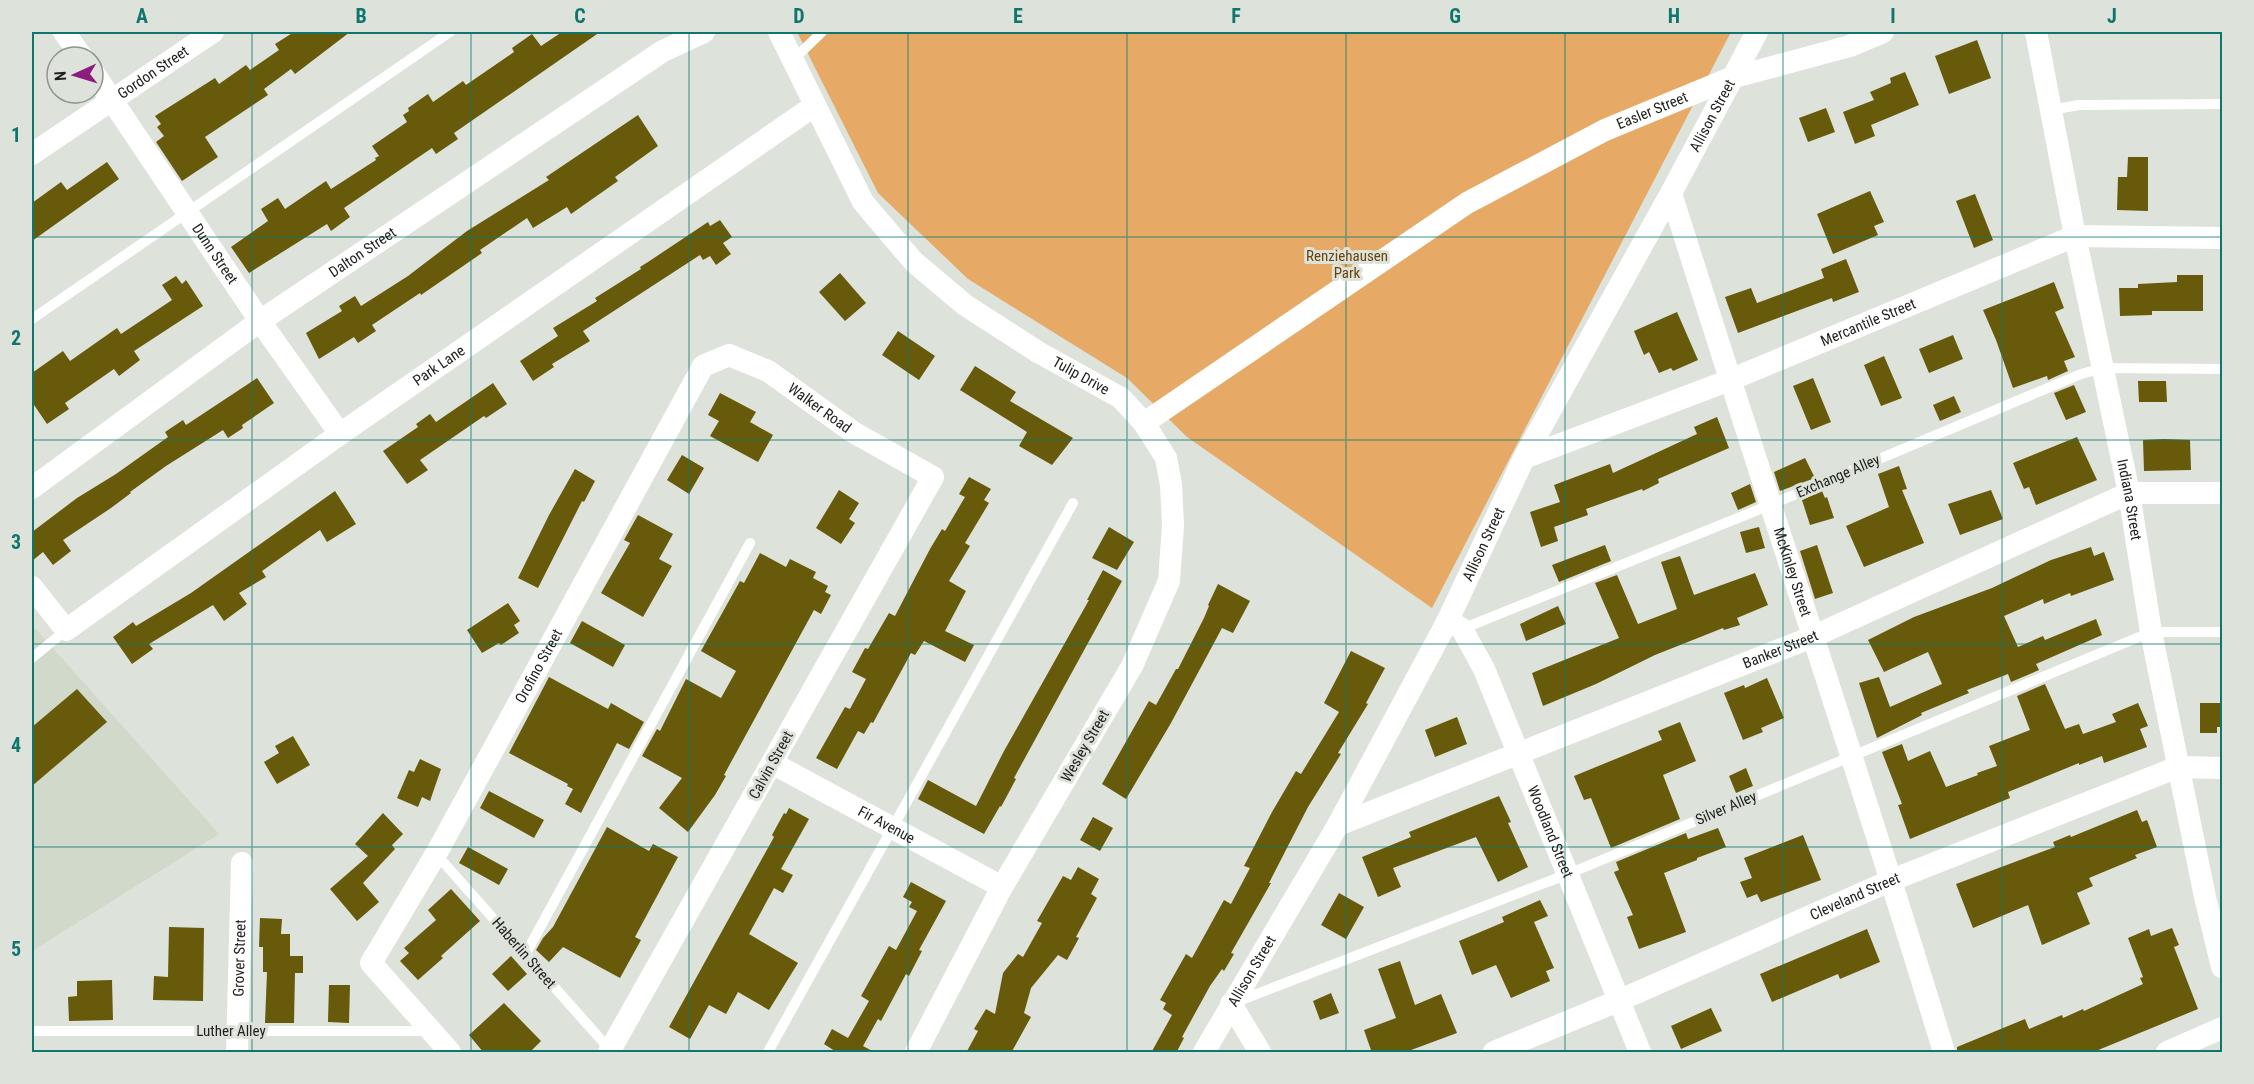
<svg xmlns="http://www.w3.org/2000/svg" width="2254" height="1084" viewBox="0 0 2254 1084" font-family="'Roboto Condensed',sans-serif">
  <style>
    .built { fill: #d1d9ca }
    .green { fill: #e6aa66 }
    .building { fill: #675a0a }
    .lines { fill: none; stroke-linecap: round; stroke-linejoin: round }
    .service { stroke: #fff; stroke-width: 10 }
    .minor { stroke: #fff; stroke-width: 22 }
    .grid { fill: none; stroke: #0f766e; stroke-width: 1.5; stroke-opacity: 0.55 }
    .labels { text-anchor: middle; stroke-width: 6; stroke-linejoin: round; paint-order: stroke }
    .street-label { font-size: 15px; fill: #1f201d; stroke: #dde2da }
    .park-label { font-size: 15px; fill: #6c430a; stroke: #dde2da }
    .neatline { fill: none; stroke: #0f766e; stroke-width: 2 }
    .grid-label { font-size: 20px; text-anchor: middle; font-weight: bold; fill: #0f766e }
  </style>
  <rect width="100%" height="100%" fill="#dde2da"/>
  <path class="built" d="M 32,625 L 219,834 L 32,951 Z"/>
  <path class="green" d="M 797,32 L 1731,32 L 1432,608 L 1187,437 L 1127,378 L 968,279 L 878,193 Z"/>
  <path class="building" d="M 294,32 L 350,32 L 295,74 L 291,69 L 264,89 L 268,95 L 205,137 L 218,157 L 182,181 L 156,142 L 164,136 L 157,127 L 161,124 L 155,116 L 215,78 L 219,84 L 246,65 L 250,70 L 279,50 L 275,44 Z
    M 562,32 L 600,32 L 454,133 L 458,139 L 436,154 L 432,148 L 344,208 L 350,217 L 331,231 L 327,224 L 249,273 L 231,247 L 268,221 L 261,209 L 278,198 L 285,209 L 326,181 L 331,189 L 376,160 L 375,158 L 379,156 L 372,146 L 407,122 L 403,115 L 409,111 L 408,108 L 428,94 L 433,102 L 463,81 L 466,85 L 514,52 L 512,48 L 532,34 L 541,46 Z
    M 1977,40 L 1991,78 L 1949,94 L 1935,56 Z
    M 1905,72 L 1919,105 L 1871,125 L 1875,136 L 1855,144 L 1843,112 L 1874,100 L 1870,92 L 1891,83 L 1890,78 Z
    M 1826,108 L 1835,132 L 1808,142 L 1799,118 Z
    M 638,115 L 658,146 L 615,177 L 618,181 L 571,214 L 567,207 L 533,228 L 527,218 L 480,250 L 482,253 L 421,295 L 420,293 L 372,325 L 376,331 L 358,343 L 354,337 L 319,359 L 306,333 L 342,311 L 339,306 L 355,296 L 361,306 L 408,276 L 467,231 L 549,180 L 546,177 Z
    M 2128,157 L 2148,157 L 2148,211 L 2117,210 L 2118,177 L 2127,177 Z
    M 107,162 L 119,179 L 32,241 L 32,203 L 61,182 L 67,190 Z
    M 1870,191 L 1884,222 L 1874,226 L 1878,235 L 1833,254 L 1817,214 Z
    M 1975,194 L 1993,240 L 1974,248 L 1956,201 Z
    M 720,220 L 732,237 L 723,243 L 731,254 L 716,265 L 710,256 L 703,260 L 700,255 L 583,331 L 590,341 L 552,364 L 554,367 L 533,381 L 520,361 L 558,336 L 553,328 L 597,301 L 595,298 L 641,269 L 640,267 L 648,262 L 708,222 L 710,226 Z
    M 1846,259 L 1859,292 L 1833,302 L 1832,298 L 1738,333 L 1725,297 L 1751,288 L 1757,303 L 1824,278 L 1821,269 Z
    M 840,273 L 866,303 L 845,321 L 819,292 Z
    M 2177,275 L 2203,275 L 2203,311 L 2152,311 L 2152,315 L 2120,316 L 2119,288 L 2138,288 L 2138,284 L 2177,282 Z
    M 176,276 L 182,284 L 186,280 L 203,306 L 134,351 L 140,360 L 119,376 L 114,369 L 65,403 L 69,409 L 47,424 L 32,402 L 32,373 L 63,351 L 70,361 L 117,328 L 121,334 L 172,300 L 162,285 Z
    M 2054,282 L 2064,308 L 2055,312 L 2075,357 L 2064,361 L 2068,371 L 2048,380 L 2047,376 L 2013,388 L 1996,340 L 1983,310 Z
    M 1677,312 L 1698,360 L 1673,371 L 1671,368 L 1659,373 L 1649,352 L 1644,355 L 1634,331 Z
    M 898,331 L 935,356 L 919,380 L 882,355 Z
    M 1953,335 L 1963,359 L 1929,373 L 1919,349 Z
    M 1884,356 L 1902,398 L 1881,406 L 1864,365 Z
    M 975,366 L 1016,392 L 1010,401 L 1073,438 L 1052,465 L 1019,446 L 1027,432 L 960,390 Z
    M 257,378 L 274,403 L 242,425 L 243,428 L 228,438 L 223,430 L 166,466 L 130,492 L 131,493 L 111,508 L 63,540 L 71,551 L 53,565 L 43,552 L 32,561 L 32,532 L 77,498 L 116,474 L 168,437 L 165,432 L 183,420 L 186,425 Z
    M 1813,378 L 1831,422 L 1811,430 L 1793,386 Z
    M 2138,381 L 2166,381 L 2167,402 L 2139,402 Z
    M 493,383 L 507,404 L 486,418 L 484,416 L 420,460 L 428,470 L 407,484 L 383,451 L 418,427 L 416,424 L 430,414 L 436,422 Z
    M 2074,385 L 2086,412 L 2066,420 L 2054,393 Z
    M 720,393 L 756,412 L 750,422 L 773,435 L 758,462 L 710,436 L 719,421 L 708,415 Z
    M 1954,396 L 1961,412 L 1940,421 L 1933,405 Z
    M 1717,417 L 1729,448 L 1658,479 L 1659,483 L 1643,491 L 1642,489 L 1586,509 L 1588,515 L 1554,527 L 1558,541 L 1541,547 L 1530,512 L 1560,502 L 1554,485 L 1610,464 L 1613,473 L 1697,434 L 1694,427 Z
    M 2077,437 L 2097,480 L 2036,505 L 2029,487 L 2024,489 L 2013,463 Z
    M 2164,439 L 2190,440 L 2191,470 L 2144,471 L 2143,440 Z
    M 682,455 L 704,468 L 689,494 L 667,480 Z
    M 1805,458 L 1815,478 L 1780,491 L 1774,472 Z
    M 1899,466 L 1907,489 L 1902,490 L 1924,543 L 1864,567 L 1846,526 L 1889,507 L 1878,474 Z
    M 575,469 L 595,481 L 584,502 L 582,501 L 538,588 L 518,578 L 549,515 Z
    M 969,477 L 991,489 L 984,500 L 989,503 L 965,543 L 970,546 L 949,581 L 966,591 L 945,631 L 974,645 L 965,662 L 924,641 L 915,655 L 911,653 L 873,723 L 871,722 L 864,734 L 858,731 L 837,769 L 816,758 L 845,707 L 850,709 L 866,679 L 852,672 L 865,648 L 868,649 L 889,613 L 895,616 L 930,549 L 942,529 L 945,531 L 965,497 L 959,494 Z
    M 1750,484 L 1756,502 L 1738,510 L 1731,493 Z
    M 839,490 L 859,503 L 849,519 L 855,523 L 841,544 L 816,528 Z
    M 1991,490 L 2003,519 L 1960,535 L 1948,504 Z
    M 335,491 L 356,524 L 327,542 L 320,530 L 262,571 L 266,577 L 239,593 L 247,604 L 224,621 L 213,605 L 149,644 L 153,649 L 132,664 L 113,637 L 133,622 L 136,626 L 191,593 Z
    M 1822,491 L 1825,498 L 1827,497 L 1834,518 L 1810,525 L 1802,500 Z
    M 638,515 L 673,534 L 659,559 L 672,566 L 643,617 L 601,593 L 630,543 L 624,540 Z
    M 1109,527 L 1134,542 L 1117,570 L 1092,558 Z
    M 1759,527 L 1765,548 L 1746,553 L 1740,532 Z
    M 1605,545 L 1611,561 L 1559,582 L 1552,565 Z
    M 1817,545 L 1833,593 L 1815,599 L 1800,551 Z
    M 2091,547 L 2094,556 L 2104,552 L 2114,580 L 2071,596 L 2070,593 L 2044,604 L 2043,599 L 2004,616 L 2018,647 L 2043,636 L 2045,640 L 2096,619 L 2102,635 L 2036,664 L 2039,670 L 2011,682 L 2008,674 L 1967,690 L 1969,693 L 1921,713 L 1922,715 L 1877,738 L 1859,683 L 1879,677 L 1890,707 L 1942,684 L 1928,652 L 1884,672 L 1868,640 L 1914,617 L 1992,588 L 2051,560 Z
    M 760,553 L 786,567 L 790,559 L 816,572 L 813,578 L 828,586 L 825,592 L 831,595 L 821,614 L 814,610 L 724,775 L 726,776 L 715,795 L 688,832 L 659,808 L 682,778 L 642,756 L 657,729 L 660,731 L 686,679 L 721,698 L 736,671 L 701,651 L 740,581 L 744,583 Z
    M 1680,556 L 1694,595 L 1755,573 L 1768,605 L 1737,618 L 1740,625 L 1724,630 L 1723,628 L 1655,655 L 1596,684 L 1543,706 L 1532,673 L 1619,638 L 1595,583 L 1617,575 L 1638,624 L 1677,609 L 1661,562 Z
    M 1103,570 L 1122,581 L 1014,778 L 1016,779 L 1001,807 L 1000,806 L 984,834 L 918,799 L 928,780 L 976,806 L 1004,751 L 1089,600 L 1087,600 Z
    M 1218,584 L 1250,601 L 1233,633 L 1222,628 L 1171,723 L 1126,799 L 1102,784 L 1149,701 L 1156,705 L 1176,669 L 1178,669 L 1204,618 L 1209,606 L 1208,605 Z
    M 508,603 L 520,621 L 514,625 L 519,633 L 501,645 L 499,643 L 482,653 L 467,630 Z
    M 1558,606 L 1566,624 L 1526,641 L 1520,624 Z
    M 582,621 L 625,645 L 613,667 L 570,643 Z
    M 1351,651 L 1385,668 L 1366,703 L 1368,704 L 1338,753 L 1341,754 L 1308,807 L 1269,883 L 1271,883 L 1231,953 L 1234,954 L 1224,971 L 1222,969 L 1210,986 L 1182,1037 L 1184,1038 L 1176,1053 L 1151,1053 L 1172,1015 L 1163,1009 L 1166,1003 L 1160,1000 L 1186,954 L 1192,958 L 1224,900 L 1231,904 L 1250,868 L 1244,866 L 1272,812 L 1296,771 L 1301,774 L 1339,712 L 1324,703 Z
    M 549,677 L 608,709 L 611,703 L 644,722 L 629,749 L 617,743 L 581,813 L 565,804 L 573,789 L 567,786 L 568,784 L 509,753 Z
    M 1767,678 L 1784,718 L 1761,728 L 1763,732 L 1743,740 L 1724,693 L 1744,685 L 1745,688 Z
    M 2045,684 L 2065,729 L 2079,724 L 2083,734 L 2116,722 L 2112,714 L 2138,703 L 2148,726 L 2140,729 L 2147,747 L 2104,763 L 2102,756 L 2079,765 L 2079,763 L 2008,792 L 2010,798 L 1910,839 L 1898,805 L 1902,804 L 1882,752 L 1902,744 L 1908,761 L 1930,751 L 1946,787 L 1978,775 L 1977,773 L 1997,766 L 1989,746 L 2030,730 L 2017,696 Z
    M 77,689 L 107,722 L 32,786 L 32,727 Z
    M 2200,703 L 2223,703 L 2223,727 L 2217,727 L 2217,733 L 2200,733 Z
    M 1457,717 L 1467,744 L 1435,757 L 1425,730 Z
    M 1680,722 L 1696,761 L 1663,775 L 1680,819 L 1611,848 L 1591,798 L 1584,800 L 1574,776 L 1662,740 L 1658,731 Z
    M 293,736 L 310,765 L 277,784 L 264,762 L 279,753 L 275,746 Z
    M 420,759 L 441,769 L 430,801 L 422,797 L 418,807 L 397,798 L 409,770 L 414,772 Z
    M 1746,768 L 1753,786 L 1736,793 L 1729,776 Z
    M 489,791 L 544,820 L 534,838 L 480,808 Z
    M 1499,796 L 1511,822 L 1508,823 L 1528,867 L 1498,882 L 1476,837 L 1393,868 L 1401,887 L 1378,897 L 1362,857 L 1411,837 L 1409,832 Z
    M 789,808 L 809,819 L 781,869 L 793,875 L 783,893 L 774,888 L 749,934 L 798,963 L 769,1010 L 738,992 L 726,1014 L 709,1005 L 690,1039 L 669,1027 L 774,837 L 772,835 L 784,813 L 786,814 Z
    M 2137,810 L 2142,822 L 2147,820 L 2157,847 L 2135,855 L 2137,858 L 2089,878 L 2093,886 L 2077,893 L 2090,924 L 2042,945 L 2028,905 L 1973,928 L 1956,884 L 2055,847 L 2053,842 L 2070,835 L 2071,837 Z
    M 383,813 L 403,834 L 392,845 L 395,849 L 363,883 L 379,902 L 357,921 L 330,889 L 368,856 L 355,844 Z
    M 1093,817 L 1113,828 L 1100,851 L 1080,840 Z
    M 607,827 L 649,851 L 653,844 L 678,857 L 635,937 L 641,940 L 620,978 L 563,947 L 549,962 L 536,950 L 543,938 L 553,927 Z
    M 1718,828 L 1726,847 L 1697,858 L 1697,860 L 1664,873 L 1686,932 L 1639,949 L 1627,917 L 1633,915 L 1614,872 L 1619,870 L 1616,862 L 1686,833 L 1688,839 Z
    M 1803,835 L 1821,880 L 1761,902 L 1757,894 L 1747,898 L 1740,882 L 1752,878 L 1744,858 Z
    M 468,847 L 508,869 L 499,885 L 459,863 Z
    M 1078,867 L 1099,879 L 1091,894 L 1097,898 L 1076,937 L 1079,938 L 1067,960 L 1058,955 L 1031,988 L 1024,1013 L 1031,1017 L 1011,1053 L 966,1053 L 978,1031 L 974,1029 L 986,1009 L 995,1014 L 1003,973 L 1018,954 L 1023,957 L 1042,923 L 1037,921 L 1063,876 L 1071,880 Z
    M 911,882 L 946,901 L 919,950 L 922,951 L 909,976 L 906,974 L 881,1021 L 878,1019 L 863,1046 L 876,1053 L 838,1053 L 824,1044 L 832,1029 L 848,1038 L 869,1001 L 861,996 L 889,946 L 896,950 L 917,911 L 909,907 L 912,902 L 903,897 Z
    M 451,889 L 480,921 L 441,956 L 443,958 L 418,980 L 400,961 L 409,953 L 404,948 L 436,920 L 428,910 Z
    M 1339,893 L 1364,907 L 1346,939 L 1321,925 Z
    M 1540,900 L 1548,916 L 1534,922 L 1554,968 L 1546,971 L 1550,981 L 1511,998 L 1496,965 L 1472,975 L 1459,941 L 1504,922 L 1502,917 Z
    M 260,918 L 282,919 L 281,934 L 290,934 L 290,956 L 303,956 L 303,973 L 295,973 L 294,1023 L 265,1023 L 267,972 L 263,972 L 263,947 L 259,947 Z
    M 169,927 L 204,928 L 203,1001 L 153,1000 L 154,976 L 168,977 Z
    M 2172,928 L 2179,945 L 2174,947 L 2198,1009 L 2091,1053 L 1957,1053 L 1957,1047 L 2025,1019 L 2029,1029 L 2062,1015 L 2063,1018 L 2083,1009 L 2084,1011 L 2143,984 L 2140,978 L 2143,977 L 2128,938 L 2149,929 L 2151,936 Z
    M 1867,929 L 1880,962 L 1840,979 L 1838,974 L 1772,1002 L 1760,974 Z
    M 511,956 L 527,974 L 508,991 L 492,974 Z
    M 1400,961 L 1415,1005 L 1441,994 L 1457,1033 L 1403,1053 L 1372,1053 L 1364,1030 L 1396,1018 L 1378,969 Z
    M 112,980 L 113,1020 L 69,1021 L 68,997 L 77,996 L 77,981 Z
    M 329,985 L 350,985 L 349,1023 L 328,1022 Z
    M 1331,993 L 1339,1013 L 1320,1020 L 1313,1001 Z
    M 504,1003 L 541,1041 L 529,1053 L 484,1053 L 469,1035 Z
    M 1711,1008 L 1722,1031 L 1681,1049 L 1671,1026 Z"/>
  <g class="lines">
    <path class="service" d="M 793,60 L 822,32
      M 2051,110 L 2079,105 L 2222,104
      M 32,319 L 450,32
      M 1462,629 L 1770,505 L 2081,374 L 2103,368 L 2222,369
      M 32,658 L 66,630
      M 436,854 L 612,1052
      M 525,955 L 750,543
      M 1236,1002 L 1568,874 L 2151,632 L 2222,632
      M 32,1031 L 430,1031
      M 768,1052 L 1073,503"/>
    <g class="minor">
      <path d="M 64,32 L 82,57"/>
      <path id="s1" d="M 779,32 L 863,202 L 914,262 L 965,305 L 1038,352 L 1121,398 L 1144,423 L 1166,458 L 1171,485 L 1173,525 L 1169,581 L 1132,666 L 1002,887 L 916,1052"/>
      <path id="s2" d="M 2036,32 L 2075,236 L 2129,493 L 2151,632 L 2205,897 L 2222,967"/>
      <path id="s3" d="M 93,72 L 260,321 L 340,434"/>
      <path id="s4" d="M 32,154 L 213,32"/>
      <path id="s5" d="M 1671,193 C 1761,480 1857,765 1944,1052"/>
      <path id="s6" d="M 1144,423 L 1467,203 L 1605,130 L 1731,78 L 1850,46 L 1883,32"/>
      <path id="s7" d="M 1524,458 L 1730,380 L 2075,236 L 2222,238"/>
      <path id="s8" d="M 32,488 L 260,321 L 663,51 L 704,32"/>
      <path id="s9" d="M 32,587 L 66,630 L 340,434 L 814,106"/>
      <path id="s10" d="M 1448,620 L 1462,629 L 1484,669 L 1640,1052"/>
      <path id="s11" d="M 772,763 L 1002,887"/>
      <path id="s12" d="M 1338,825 L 1812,637 L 2129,493 L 2222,493"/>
      <path d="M 1231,1004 L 1260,1052"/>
      <path id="s13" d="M 237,1052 L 242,863"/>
      <path id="s14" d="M 450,1052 L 371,963 L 436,854 L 703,366 L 729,355 L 768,371 L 853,432 L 933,477 L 609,1052"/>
      <path id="s15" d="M 1204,1052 L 1338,825 L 1448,620 L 1524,458 L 1671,193 L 1757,32"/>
      <path id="s16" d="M 1494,1052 L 1618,1001 L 1892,880 L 2178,767 L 2222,768"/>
      <path d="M 2167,1052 L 2222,1028"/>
    </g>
  </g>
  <path class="grid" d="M 252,32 L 252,1052M 471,32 L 471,1052M 689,32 L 689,1052M 908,32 L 908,1052M 1127,32 L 1127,1052M 1346,32 L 1346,1052M 1565,32 L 1565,1052M 1783,32 L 1783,1052M 2002,32 L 2002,1052M 32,237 L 2222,237M 32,440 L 2222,440M 32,644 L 2222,644M 32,847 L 2222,847"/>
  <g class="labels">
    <g class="street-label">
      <text dy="5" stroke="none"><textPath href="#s4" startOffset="146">Gordon Street</textPath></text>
      <text dy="5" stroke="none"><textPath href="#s6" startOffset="598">Easler Street</textPath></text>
      <text dy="5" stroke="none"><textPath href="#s15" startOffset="1066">Allison Street</textPath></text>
      <text dy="5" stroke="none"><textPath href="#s8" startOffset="406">Dalton Street</textPath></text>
      <text dy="5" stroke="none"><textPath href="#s3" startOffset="219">Dunn Street</textPath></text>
      <text dy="5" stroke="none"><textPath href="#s7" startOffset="370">Mercantile Street</textPath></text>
      <text dy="5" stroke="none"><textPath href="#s9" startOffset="512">Park Lane</textPath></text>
      <text dy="5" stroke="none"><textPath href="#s1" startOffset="471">Tulip Drive</textPath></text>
      <text dy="5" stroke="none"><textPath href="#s14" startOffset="936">Walker Road</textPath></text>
      <text transform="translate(1838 476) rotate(-23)" y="5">Exchange Alley</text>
      <text dy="5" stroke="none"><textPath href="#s2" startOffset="477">Indiana Street</textPath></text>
      <text dy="5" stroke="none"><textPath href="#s15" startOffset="580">Allison Street</textPath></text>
      <text dy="5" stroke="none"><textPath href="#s5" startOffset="398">McKinley Street</textPath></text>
      <text dy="5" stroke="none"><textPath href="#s12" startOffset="476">Banker Street</textPath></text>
      <text dy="5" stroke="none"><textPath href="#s14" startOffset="460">Orofino Street</textPath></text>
      <text transform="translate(1085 746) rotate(-60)" y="5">Wesley Street</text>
      <text transform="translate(771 765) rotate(-61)" y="5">Calvin Street</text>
      <text transform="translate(1726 808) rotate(-23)" y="5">Silver Alley</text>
      <text dy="5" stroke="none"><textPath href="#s11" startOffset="130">Fir Avenue</textPath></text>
      <text dy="5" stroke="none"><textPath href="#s10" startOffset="238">Woodland Street</textPath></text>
      <text dy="5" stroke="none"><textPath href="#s16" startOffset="393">Cleveland Street</textPath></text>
      <text transform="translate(524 953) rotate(49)" y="5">Haberlin Street</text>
      <text dy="5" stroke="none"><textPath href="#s13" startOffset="94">Grover Street</textPath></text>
      <text dy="5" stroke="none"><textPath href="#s15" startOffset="94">Allison Street</textPath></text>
      <text x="231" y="1036">Luther Alley</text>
    </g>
    <g class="park-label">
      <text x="1347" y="261">Renziehausen<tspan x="1347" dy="17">Park</tspan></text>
    </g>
  </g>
  <rect width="2254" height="1084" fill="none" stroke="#dde2da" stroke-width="66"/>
  <g transform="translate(75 75) rotate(266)"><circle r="28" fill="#dde2da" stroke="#91948e" stroke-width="1.5"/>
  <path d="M0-4.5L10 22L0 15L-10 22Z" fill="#8d1c7e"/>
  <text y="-9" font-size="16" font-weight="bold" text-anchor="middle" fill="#1f201d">N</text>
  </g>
  <rect x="33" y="33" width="2188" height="1018" class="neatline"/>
  <g class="grid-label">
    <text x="142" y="23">A</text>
    <text x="361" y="23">B</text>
    <text x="580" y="23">C</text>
    <text x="799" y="23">D</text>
    <text x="1018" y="23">E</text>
    <text x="1236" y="23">F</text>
    <text x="1455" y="23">G</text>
    <text x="1674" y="23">H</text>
    <text x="1893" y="23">I</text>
    <text x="2112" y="23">J</text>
    <text x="16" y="142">1</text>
    <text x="16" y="345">2</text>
    <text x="16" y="549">3</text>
    <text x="16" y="752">4</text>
    <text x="16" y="956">5</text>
  </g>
</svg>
